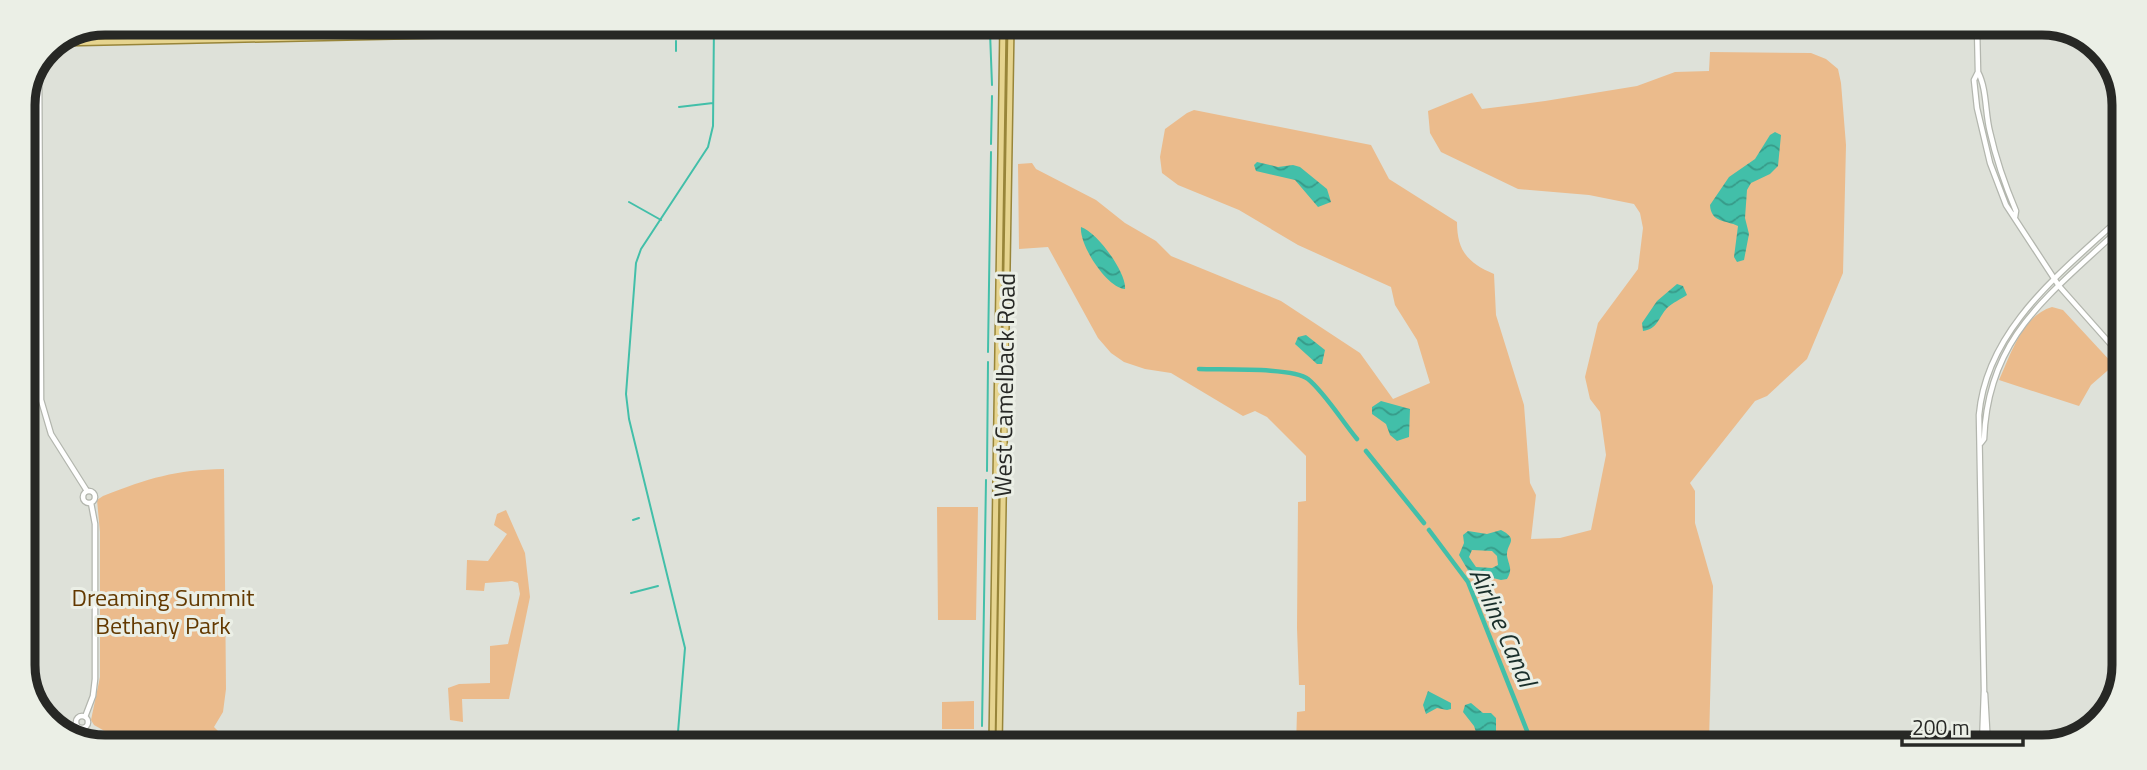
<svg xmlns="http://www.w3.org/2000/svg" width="2147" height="770" viewBox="0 0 2147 770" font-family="'Titillium Web',sans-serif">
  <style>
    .green { fill: #ebbb8c }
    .water { fill: url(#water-waves); fill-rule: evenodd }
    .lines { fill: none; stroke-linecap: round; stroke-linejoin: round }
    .stream { stroke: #42bfa9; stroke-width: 2 }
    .canal { stroke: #42bfa9; stroke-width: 4.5 }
    .tertiary-casing { stroke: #b3b6ae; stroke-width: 7 }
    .secondary-casing { stroke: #b3b6ae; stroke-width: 7 }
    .primary-casing { stroke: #988539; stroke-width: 8 }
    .tertiary { stroke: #fff; stroke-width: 4.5 }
    .secondary { stroke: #fff; stroke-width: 4.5 }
    .primary { stroke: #e6d48f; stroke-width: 5 }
    .labels { text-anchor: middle; stroke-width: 6; stroke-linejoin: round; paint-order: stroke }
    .street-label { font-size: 24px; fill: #272825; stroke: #ebefe6 }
    .park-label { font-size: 24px; fill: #633900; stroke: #ebefe6 }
    .water-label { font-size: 26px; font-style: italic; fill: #192e2a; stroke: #ebefe6 }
    .rim { fill: none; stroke: #272825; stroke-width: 9 }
  </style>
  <defs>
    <pattern id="water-waves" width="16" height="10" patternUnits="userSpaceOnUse" patternTransform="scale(1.75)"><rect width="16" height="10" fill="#42bfa9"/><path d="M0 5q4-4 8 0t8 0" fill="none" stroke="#379b89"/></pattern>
  </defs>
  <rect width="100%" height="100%" fill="#dee1d9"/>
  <path class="green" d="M 1710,52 L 1811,53 L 1826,59 L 1838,69 L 1841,83 L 1846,145 L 1843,273 L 1807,359 L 1767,396 L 1755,401 L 1690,483 L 1695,491 L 1695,523 L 1713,586 L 1709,742 L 1717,743 L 1717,747 L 1296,746 L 1297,712 L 1305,711 L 1305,685 L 1299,685 L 1297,628 L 1298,502 L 1306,501 L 1306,456 L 1267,417 L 1255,411 L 1243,416 L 1171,373 L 1145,369 L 1124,362 L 1111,353 L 1098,338 L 1048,247 L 1019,249 L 1018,164 L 1032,163 L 1036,169 L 1096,200 L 1125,223 L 1156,241 L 1171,256 L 1281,301 L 1360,353 L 1393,399 L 1430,383 L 1417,340 L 1395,305 L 1391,287 L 1298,245 L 1239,210 L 1178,185 L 1162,173 L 1160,157 L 1165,129 L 1187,113 L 1194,110 L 1371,145 L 1389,179 L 1457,222 C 1457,251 1468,263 1494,274 L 1496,315 L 1524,405 L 1530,483 L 1536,495 L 1531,539 L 1560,538 L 1591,530 L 1606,455 L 1600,412 L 1590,399 L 1585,377 L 1598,323 L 1638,269 L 1643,228 L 1640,213 L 1634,204 L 1589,195 L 1518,189 L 1441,152 L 1430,133 L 1428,111 L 1472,93 L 1482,109 L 1545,101 L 1637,86 L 1675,72 L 1709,71 Z
    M 2052,307 L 2063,310 L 2114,365 L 2091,385 L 2079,406 L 1999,380 C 2011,354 2022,316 2052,307 Z
    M 224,469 L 226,689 L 223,712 L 214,727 L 230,743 L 126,743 L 94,725 L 91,720 L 100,677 L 100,532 L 97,500 L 103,496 C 149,478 175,470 224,469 Z
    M 937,507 L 978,507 L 976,620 L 938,620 Z
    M 506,510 L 525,553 L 530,597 L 509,699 L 462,699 L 463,722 L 450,720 L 448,688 L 459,684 L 490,683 L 490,646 L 508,644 L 520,594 L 518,583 L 512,581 L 485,583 L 484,591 L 466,590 L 467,560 L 488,561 L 507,534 L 494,525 L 497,514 Z
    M 974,701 L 974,729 L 942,729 L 942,702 Z"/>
  <path class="water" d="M 1775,132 L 1781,135 L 1778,166 L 1770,174 L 1751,183 L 1747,190 L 1745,218 L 1749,234 L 1744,260 L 1737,262 L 1734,257 L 1738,226 C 1726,220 1711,223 1710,205 L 1729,177 L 1755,159 L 1770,135 Z
    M 1257,162 L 1278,167 L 1293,165 L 1300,167 L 1327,189 L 1331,202 L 1318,207 L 1295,180 L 1256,171 L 1254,165 Z
    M 1081,227 C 1097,232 1127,273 1125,289 C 1107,288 1079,245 1081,227 Z
    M 1677,284 L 1683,286 L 1687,295 C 1681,299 1672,303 1667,308 C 1658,318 1658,329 1643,331 L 1642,323 L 1657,301 Z
    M 1306,335 L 1325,350 L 1322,364 L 1317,364 L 1295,344 L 1298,337 Z
    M 1381,401 L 1410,409 L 1409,437 L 1397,441 L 1390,435 L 1386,424 L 1372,414 L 1372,407 Z
    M 1468,531 L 1487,534 L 1501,530 C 1520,540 1506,543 1507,556 C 1509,566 1513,569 1507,579 L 1501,580 L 1469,572 L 1459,555 L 1464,543 L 1463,535 ZM 1472,550 L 1492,551 L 1497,556 L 1498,565 L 1492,568 L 1476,567 L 1469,557 Z
    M 1428,691 L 1451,703 L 1451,709 L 1447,710 L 1437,708 L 1426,714 L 1423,705 Z
    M 1471,703 L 1483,713 L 1491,713 L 1496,718 L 1496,734 L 1489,746 L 1463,746 L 1464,740 L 1474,740 L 1477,735 L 1474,726 L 1463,712 L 1465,705 Z"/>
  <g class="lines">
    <path class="stream" d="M 990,32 L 992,85
      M 676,41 L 676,51
      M 679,107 L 713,103
      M 991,144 L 992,96
      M 629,202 L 661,220
      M 988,352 L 991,152
      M 987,471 L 988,362
      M 633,520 L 639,518
      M 631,593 L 658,586
      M 982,726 L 986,480
      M 677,744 L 685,648 L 629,419 L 626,394 L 636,263 L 641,249 L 708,147 L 713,126 L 714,24"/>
    <path class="canal" d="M 1199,369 C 1221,370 1293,367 1308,379 C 1325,393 1342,421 1357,439
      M 1366,451 L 1424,523
      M 1429,530 L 1468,582 L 1533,746"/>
    <defs>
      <path id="tertiary" d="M 39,64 L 41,400 L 51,434 L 87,491
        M 1981,443 L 1984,439 C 1988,338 2046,298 2114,234 L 2116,227 L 2123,219
        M83 497a6 6 0 1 1 12 0a6 6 0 1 1-12 0Z
        M 1985,694 L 1988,747
        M76 722a6 6 0 1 1 12 0a6 6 0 1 1-12 0Z
        M 85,717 L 93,696 L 95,679 L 95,524 L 91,503
        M 73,739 L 79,728
        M 1982,747 L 1984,690 L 1979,415 C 1986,334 2053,279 2109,228 L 2116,227"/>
      <path id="secondary" d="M 1977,27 L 1978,72 L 1974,80 L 1977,108 L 1990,163 L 2006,205 L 2059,286 L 2122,357
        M 1978,72 C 1987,89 1985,113 1990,132 C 1996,159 2005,185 2016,211 L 2015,217"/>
      <path id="primary" d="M 760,28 L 767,33 L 1004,25
        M 57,43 L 726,29 L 760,28 L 768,24
        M 992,745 L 1003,25
        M 999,745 L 1011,25"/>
    </defs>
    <use href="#tertiary" class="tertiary-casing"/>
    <use href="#secondary" class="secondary-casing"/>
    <use href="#primary" class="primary-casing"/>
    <use href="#tertiary" class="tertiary"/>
    <use href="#secondary" class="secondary"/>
    <use href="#primary" class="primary"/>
  </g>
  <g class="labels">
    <g class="street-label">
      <text transform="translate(1005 385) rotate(-89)" y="8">West Camelback Road</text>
    </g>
    <g class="park-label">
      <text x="163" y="606">Dreaming Summit<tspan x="163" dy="28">Bethany Park</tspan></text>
    </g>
    <g class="water-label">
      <text transform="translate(1503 627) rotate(66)" y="9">Airline Canal</text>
    </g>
  </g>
  <path d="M0 0H2147V770H0ZM105 35H2042A70 70 0 0 1 2112 105V665A70 70 0 0 1 2042 735H105A70 70 0 0 1 35 665V105A70 70 0 0 1 105 35Z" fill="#ebefe6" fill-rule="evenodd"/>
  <path class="rim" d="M105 35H2042A70 70 0 0 1 2112 105V665A70 70 0 0 1 2042 735H105A70 70 0 0 1 35 665V105A70 70 0 0 1 105 35Z"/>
  <path d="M1902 735v10h121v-10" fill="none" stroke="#272825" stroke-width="3.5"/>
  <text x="1912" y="735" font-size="21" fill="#272825" stroke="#ebefe6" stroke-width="5" paint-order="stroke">200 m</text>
</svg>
